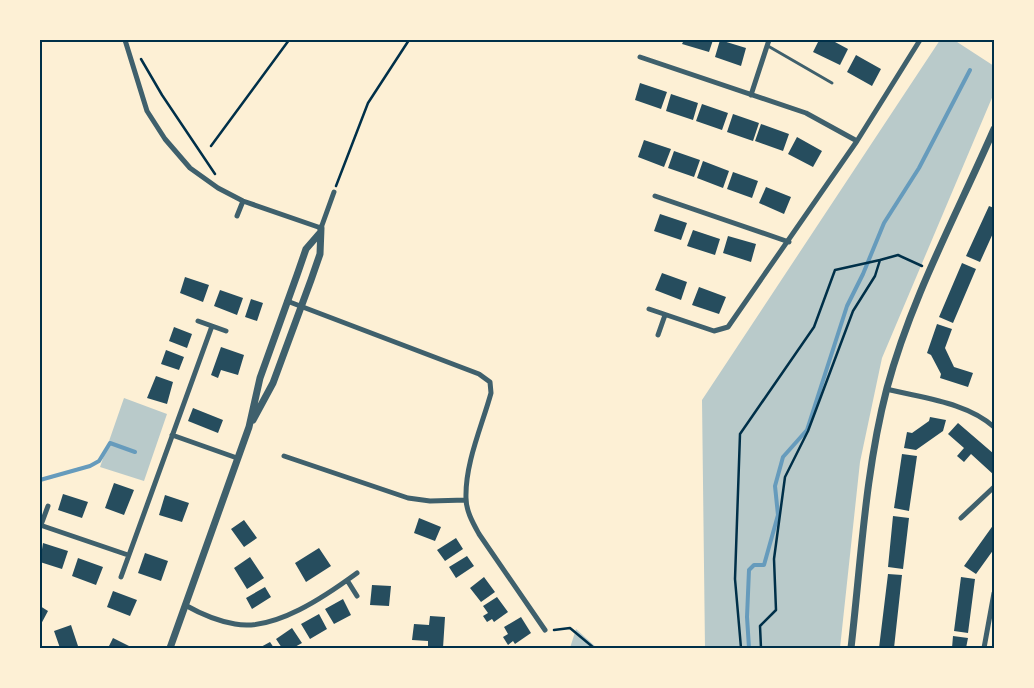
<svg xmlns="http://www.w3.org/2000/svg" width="1034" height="688" viewBox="0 0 1034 688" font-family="Cabin,sans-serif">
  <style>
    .green { fill: #b9caca }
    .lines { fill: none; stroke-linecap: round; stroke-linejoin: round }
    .stream { stroke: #669bbc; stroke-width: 4 }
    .building { fill: #264d5e }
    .path { stroke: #003049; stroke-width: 2.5 }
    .service { stroke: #3f606c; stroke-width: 3 }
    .minor { stroke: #3f606c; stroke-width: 5 }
    .tertiary { stroke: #3f606c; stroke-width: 7 }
    .neatline { fill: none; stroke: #003049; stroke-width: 2 }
  </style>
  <rect width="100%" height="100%" fill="#fdf0d5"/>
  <path class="green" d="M 940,40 L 954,40 L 994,66 L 994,93 L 882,358 L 860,462 L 840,648 L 705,648 L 702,400 Z
    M 124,398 L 167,414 L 144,481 L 100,467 Z
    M 576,629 L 597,648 L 570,648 Z"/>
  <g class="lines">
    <path class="stream" d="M 40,480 L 90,466 L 99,461 L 110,443 L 135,452
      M 749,648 L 747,617 L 749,570 L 754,565 L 764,565 L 778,515 L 775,486 L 783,457 L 807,430 L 847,306 L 863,274 L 884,223 L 919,168 L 970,70"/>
  </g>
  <path class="building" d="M 684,40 L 713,40 L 709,52 L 682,44 Z
    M 720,40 L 746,48 L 741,66 L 715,57 Z
    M 819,40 L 836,40 L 835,42 L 848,49 L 840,65 L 813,52 Z
    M 856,55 L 881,69 L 872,86 L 847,72 Z
    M 640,83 L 667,92 L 661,109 L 635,100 Z
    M 671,94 L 698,103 L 693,120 L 666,111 Z
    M 702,104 L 728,113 L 722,130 L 696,121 Z
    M 733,114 L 759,123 L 753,141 L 727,132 Z
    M 761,124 L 789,134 L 783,151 L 755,141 Z
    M 797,137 L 822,151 L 813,167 L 788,154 Z
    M 644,140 L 671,149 L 664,167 L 638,157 Z
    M 674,151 L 700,160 L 694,177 L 668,168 Z
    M 703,161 L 729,171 L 723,188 L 697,178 Z
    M 733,172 L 758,181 L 752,198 L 727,189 Z
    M 766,187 L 791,197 L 784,214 L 759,203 Z
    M 989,206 L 994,208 L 994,231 L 980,262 L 966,256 Z
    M 660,214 L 687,223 L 681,240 L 654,231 Z
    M 693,230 L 720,239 L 715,255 L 687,246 Z
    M 728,236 L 756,244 L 751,262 L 723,253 Z
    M 962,263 L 976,269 L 953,323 L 939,317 Z
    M 662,273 L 687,282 L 681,300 L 655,290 Z
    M 185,277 L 209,285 L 203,302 L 180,293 Z
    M 699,287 L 726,297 L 719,314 L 692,305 Z
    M 220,290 L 243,298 L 237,315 L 214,306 Z
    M 251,299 L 263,303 L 257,321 L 245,317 Z
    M 937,324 L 952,329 L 945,348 L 954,367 L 973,373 L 968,387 L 940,378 L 941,374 L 931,355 L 927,353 Z
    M 174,327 L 192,334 L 187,348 L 169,341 Z
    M 221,347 L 244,355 L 238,375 L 221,370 L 218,378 L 211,375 Z
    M 166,350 L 184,357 L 179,370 L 161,364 Z
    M 156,376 L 173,382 L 167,404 L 147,398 Z
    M 193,408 L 223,420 L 218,433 L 188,421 Z
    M 930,417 L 946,420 L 943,431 L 916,450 L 904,448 L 907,432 L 912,433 L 929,421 Z
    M 958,423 L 994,454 L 994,475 L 971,454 L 964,462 L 957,456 L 964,448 L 948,434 Z
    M 902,454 L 917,456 L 909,511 L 894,508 Z
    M 114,483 L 134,490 L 124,515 L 105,508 Z
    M 63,494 L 88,502 L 82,518 L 58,510 Z
    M 165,495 L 189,503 L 182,522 L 159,515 Z
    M 893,516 L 909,518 L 903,569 L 888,567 Z
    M 419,518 L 441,527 L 435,541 L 414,533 Z
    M 244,520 L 257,538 L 244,547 L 231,529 Z
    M 994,524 L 994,549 L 976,574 L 964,566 Z
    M 456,538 L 463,549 L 445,561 L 437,550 Z
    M 43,543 L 68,551 L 62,569 L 40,562 Z
    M 319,548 L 331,566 L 306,582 L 295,563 Z
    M 145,553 L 168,561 L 161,581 L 138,573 Z
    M 467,556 L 474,566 L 456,578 L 449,567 Z
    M 250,557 L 264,578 L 247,589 L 234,568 Z
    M 78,558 L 103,567 L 96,585 L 72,576 Z
    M 888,574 L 902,575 L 894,648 L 879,648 Z
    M 484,577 L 495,592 L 481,602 L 470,588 Z
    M 961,577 L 975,579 L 968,633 L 954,631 Z
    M 372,585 L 391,586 L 389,606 L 370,605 Z
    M 265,587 L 271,597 L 252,609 L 246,598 Z
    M 113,591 L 137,600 L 130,616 L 107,607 Z
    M 497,597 L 508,612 L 494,622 L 492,619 L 487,622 L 483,616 L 488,613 L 483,606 Z
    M 343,599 L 351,615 L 334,624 L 325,609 Z
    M 40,606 L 48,611 L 40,626 Z
    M 319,614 L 327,629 L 310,639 L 301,624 Z
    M 430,616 L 445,617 L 443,648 L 428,648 L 428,641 L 412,640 L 414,624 L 429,625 Z
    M 521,617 L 531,633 L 515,644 L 513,641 L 508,645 L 503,637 L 508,634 L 504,627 Z
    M 71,625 L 78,646 L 60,648 L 54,631 Z
    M 292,628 L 302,643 L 293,648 L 282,648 L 276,639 Z
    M 953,636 L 968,638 L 966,648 L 952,648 Z
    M 113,638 L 129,646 L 129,648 L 108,648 Z
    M 270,642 L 274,648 L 259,648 Z"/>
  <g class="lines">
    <path class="path" d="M 141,59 L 162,95 L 215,174
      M 211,146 L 289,40
      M 336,186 L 368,103 L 409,40
      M 554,630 L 570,628 L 594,648
      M 741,648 L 735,579 L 740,434 L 814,327 L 835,270 L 880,260
      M 761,648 L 760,626 L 776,610 L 774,559 L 785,477 L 808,431 L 853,311 L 875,276 L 880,260 L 898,255 L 922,266"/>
    <path class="service" d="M 768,46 L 832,83"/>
    <path class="minor" d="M 125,40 L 147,111 L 165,139 L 190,168 L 218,188 L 243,201 L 321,228 L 334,192
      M 640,57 L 806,113 L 857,141
      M 751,95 L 769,40
      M 655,196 L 789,242
      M 237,216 L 243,201
      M 287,301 L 479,374 L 490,382 L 491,393 C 482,426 465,463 466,498 C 466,511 473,523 479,534 L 545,630
      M 649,309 L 714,331 L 728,327 L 857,141 L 920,40
      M 198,321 L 226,331
      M 658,335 L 665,315
      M 887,389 C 921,398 967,402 994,427
      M 172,435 L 237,458
      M 284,456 L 408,498 L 430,501 L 466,500
      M 961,518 L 994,487
      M 40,525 L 128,555
      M 41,525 L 48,506
      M 121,577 L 212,326
      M 347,580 L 357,596
      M 185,605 C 201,614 217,621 235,624 C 274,632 327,595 357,573
      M 984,648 L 994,593"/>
    <path class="tertiary" d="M 253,420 L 273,383 L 311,280 L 320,254 L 321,228
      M 170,648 L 249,427 L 260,378 L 297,275 L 306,249 L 319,234
      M 851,648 C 861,562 865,472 887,388 C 911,298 957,214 994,129"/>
  </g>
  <rect width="1034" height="688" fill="none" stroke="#fdf0d5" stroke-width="82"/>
  <rect x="41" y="41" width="952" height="606" class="neatline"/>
</svg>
